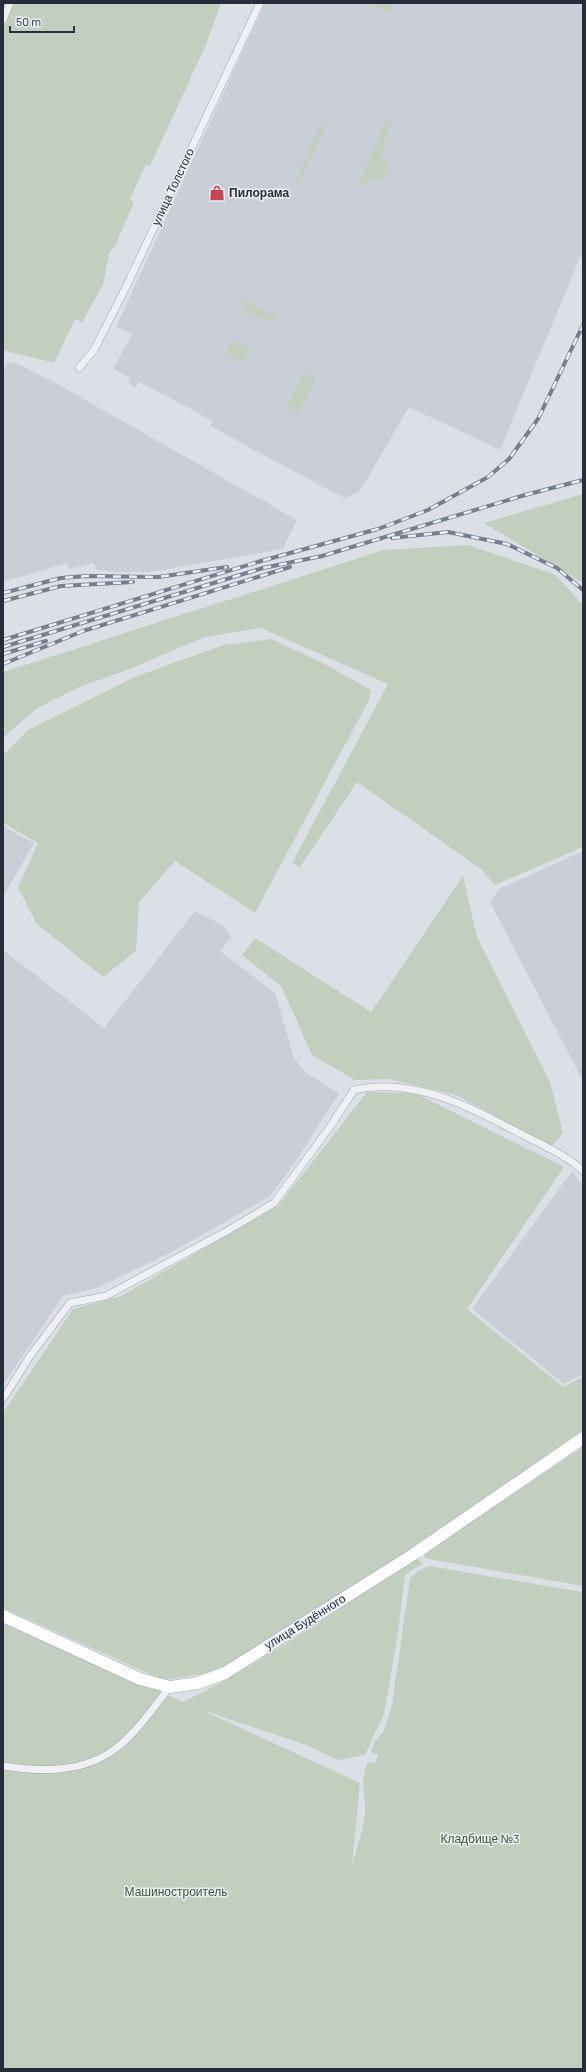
<svg xmlns="http://www.w3.org/2000/svg" width="586" height="2072" viewBox="0 0 586 2072" font-family="Barlow,sans-serif">
  <style>
    .built { fill: #cacfd7 }
    .green { fill: #c2cfbe }
    .lines { fill: none; stroke-linecap: round; stroke-linejoin: round }
    .minor-casing { stroke: #a2a7af; stroke-width: 8 }
    .primary-casing { stroke: #9ca4b1; stroke-width: 13 }
    .minor { stroke: #eff0f4; stroke-width: 7 }
    .primary { stroke: #fff; stroke-width: 12 }
    .rail-casing { stroke: #777f8e; stroke-width: 4 }
    .rail { stroke: #ebeef3; stroke-width: 2.5; stroke-dasharray: 8; stroke-linecap: butt }
    .labels { text-anchor: middle; stroke-width: 3; stroke-linejoin: round; paint-order: stroke }
    .street-label { font-size: 12px; fill: #272d3b; stroke: #ebeef3 }
    .poi-label { font-size: 12px; font-weight: bold; fill: #272d3b; stroke: #ebeef3; text-anchor: start }
    .park-label { font-size: 12px; fill: #3a5635; stroke: #ebeef3 }
  </style>
  <rect width="100%" height="100%" fill="#dce0e6"/>
  <path class="built" d="M 265,3 L 583,3 L 583,250 L 500,450 L 409,407 L 360,491 L 344,498 L 210,426 L 213,421 L 139,382 L 136,387 L 128,383 L 131,378 L 113,369 L 132,334 L 116,327 Z
    M 8,362 L 19,364 L 52,381 L 297,520 L 283,549 L 151,572 L 115,572 L 97,570 L 93,563 L 70,569 L 67,563 L 3,582 L 3,372 Z
    M 3,826 L 34,843 L 3,897 Z
    M 583,851 L 583,1081 L 490,902 L 499,889 Z
    M 195,911 L 224,926 L 231,937 L 220,951 L 275,993 L 294,1058 L 306,1073 L 339,1093 L 292,1167 L 269,1197 L 170,1253 L 97,1288 L 63,1296 L 3,1385 L 3,950 L 104,1028 Z
    M 572,1171 L 583,1185 L 583,1374 L 564,1384 L 472,1309 Z"/>
  <path class="green" d="M 3,3 L 221,3 L 205,47 L 150,166 L 146,165 L 130,199 L 134,202 L 116,244 L 109,253 L 103,285 L 82,322 L 75,319 L 54,363 L 3,350 Z
    M 366,3 L 391,3 L 394,4 L 392,14 Z
    M 387,118 L 392,120 L 384,141 L 382,158 L 387,163 L 384,177 L 370,179 L 364,186 L 357,187 Z
    M 321,125 L 326,126 L 299,184 L 296,179 Z
    M 243,299 L 276,317 L 271,323 L 241,308 Z
    M 233,341 L 244,345 L 250,350 L 243,363 L 238,362 L 226,350 Z
    M 306,373 L 315,378 L 314,385 L 297,413 L 286,406 L 303,374 Z
    M 583,494 L 583,583 L 484,523 Z
    M 468,545 L 556,575 L 583,605 L 583,847 L 495,885 L 481,869 L 357,782 L 300,867 L 292,863 L 388,684 L 261,628 L 205,637 L 122,672 L 79,687 L 36,709 L 3,738 L 3,672 L 384,550 Z
    M 271,639 L 323,663 L 371,690 L 369,700 L 255,913 L 175,861 L 139,902 L 136,951 L 103,977 L 36,923 L 18,887 L 38,843 L 3,823 L 3,755 L 28,730 L 137,676 L 224,645 Z
    M 463,876 L 477,937 L 550,1082 L 563,1133 L 552,1146 L 456,1095 L 389,1079 L 355,1080 L 312,1055 L 281,986 L 242,955 L 255,938 L 371,1012 Z
    M 367,1092 L 415,1093 L 564,1167 L 467,1309 L 563,1387 L 583,1377 L 583,1430 L 401,1556 L 215,1672 L 163,1680 L 3,1608 L 3,1413 L 73,1309 L 121,1296 L 278,1206 Z
    M 583,1447 L 583,1586 L 424,1558 L 425,1553 Z
    M 416,1558 L 423,1563 L 405,1575 L 398,1633 L 384,1714 L 365,1755 L 338,1760 L 306,1745 L 202,1710 L 360,1783 L 352,1865 C 357,1849 363,1829 365,1813 C 366,1795 359,1780 368,1763 L 376,1762 L 378,1755 L 371,1752 L 375,1741 L 384,1731 L 392,1705 L 410,1578 L 418,1571 L 429,1566 L 583,1592 L 583,2069 L 3,2069 L 3,1619 L 183,1702 C 265,1662 340,1608 416,1558 Z"/>
  <g class="lines">
    <defs>
      <path id="minor" d="M 3,20 L 10,3
        M 79,368 L 94,350 L 126,287 L 260,3
        M 3,1399 L 30,1356 L 70,1303 L 106,1296 L 227,1231 L 274,1203 L 330,1127 L 354,1090 C 414,1076 472,1108 523,1135 C 544,1146 566,1155 583,1171
        M 3,1766 C 41,1772 83,1773 115,1749 C 137,1733 153,1707 170,1687"/>
      <path id="primary" d="M 3,1616 L 140,1679 L 170,1687 L 198,1683 L 225,1673 L 414,1554 L 583,1438"/>
    </defs>
    <use href="#minor" class="minor-casing"/>
    <use href="#primary" class="primary-casing"/>
    <use href="#minor" class="minor"/>
    <use href="#primary" class="primary"/>
    <defs>
      <path id="rail" d="M 392,538 L 448,532 L 507,544 L 557,568 L 583,590
        M 3,593 L 61,578 L 86,576 L 158,577 L 227,567
        M 3,601 L 61,586 L 133,582
        M 3,640 L 261,561 L 378,529 L 428,510 L 488,477 L 509,459 L 538,419 L 583,325
        M 3,647 L 263,568 L 322,556 L 525,495 L 583,480
        M 3,654 L 46,641
        M 3,664 L 83,631 L 290,567"/>
    </defs>
    <use href="#rail" class="rail-casing"/>
    <use href="#rail" class="rail"/>
  </g>
  <defs>
    <symbol id="shop-bare" viewBox="-9 -9 18 18"><path d="M-5-2.5h2.3a2.7 3.5 0 0 1 5.4 0H5L5.5 6h-11ZM-1.5-2.5h3a1.5 2.3 0 0 0-3 0Z" fill="#c64654" stroke="#ebeef3" stroke-width="2.5" paint-order="stroke"/></symbol>
  </defs>
  <g fill-rule="evenodd">
    <use href="#shop-bare" x="206" y="182" width="22" height="22"/>
  </g>
  <g class="labels">
    <g class="street-label">
      <text transform="translate(173 187) rotate(-65)" y="4">улица Толстого</text>
      <text transform="translate(305 1622) rotate(-32)" y="4">улица Будённого</text>
    </g>
    <g class="poi-label">
      <text x="229" y="197">Пилорама</text>
    </g>
    <g class="park-label">
      <text x="480" y="1843">Кладбище №3</text>
      <text x="176" y="1896">Машиностроитель</text>
    </g>
  </g>
  <rect width="586" height="2072" fill="none" stroke="#272d3b" stroke-width="8"/>
  <path d="M10 26v6h64v-6" fill="none" stroke="#272d3b" stroke-width="2"/>
  <text x="16" y="26" font-size="12" fill="#272d3b" stroke="#ebeef3" stroke-width="3" paint-order="stroke">50 m</text>
</svg>
